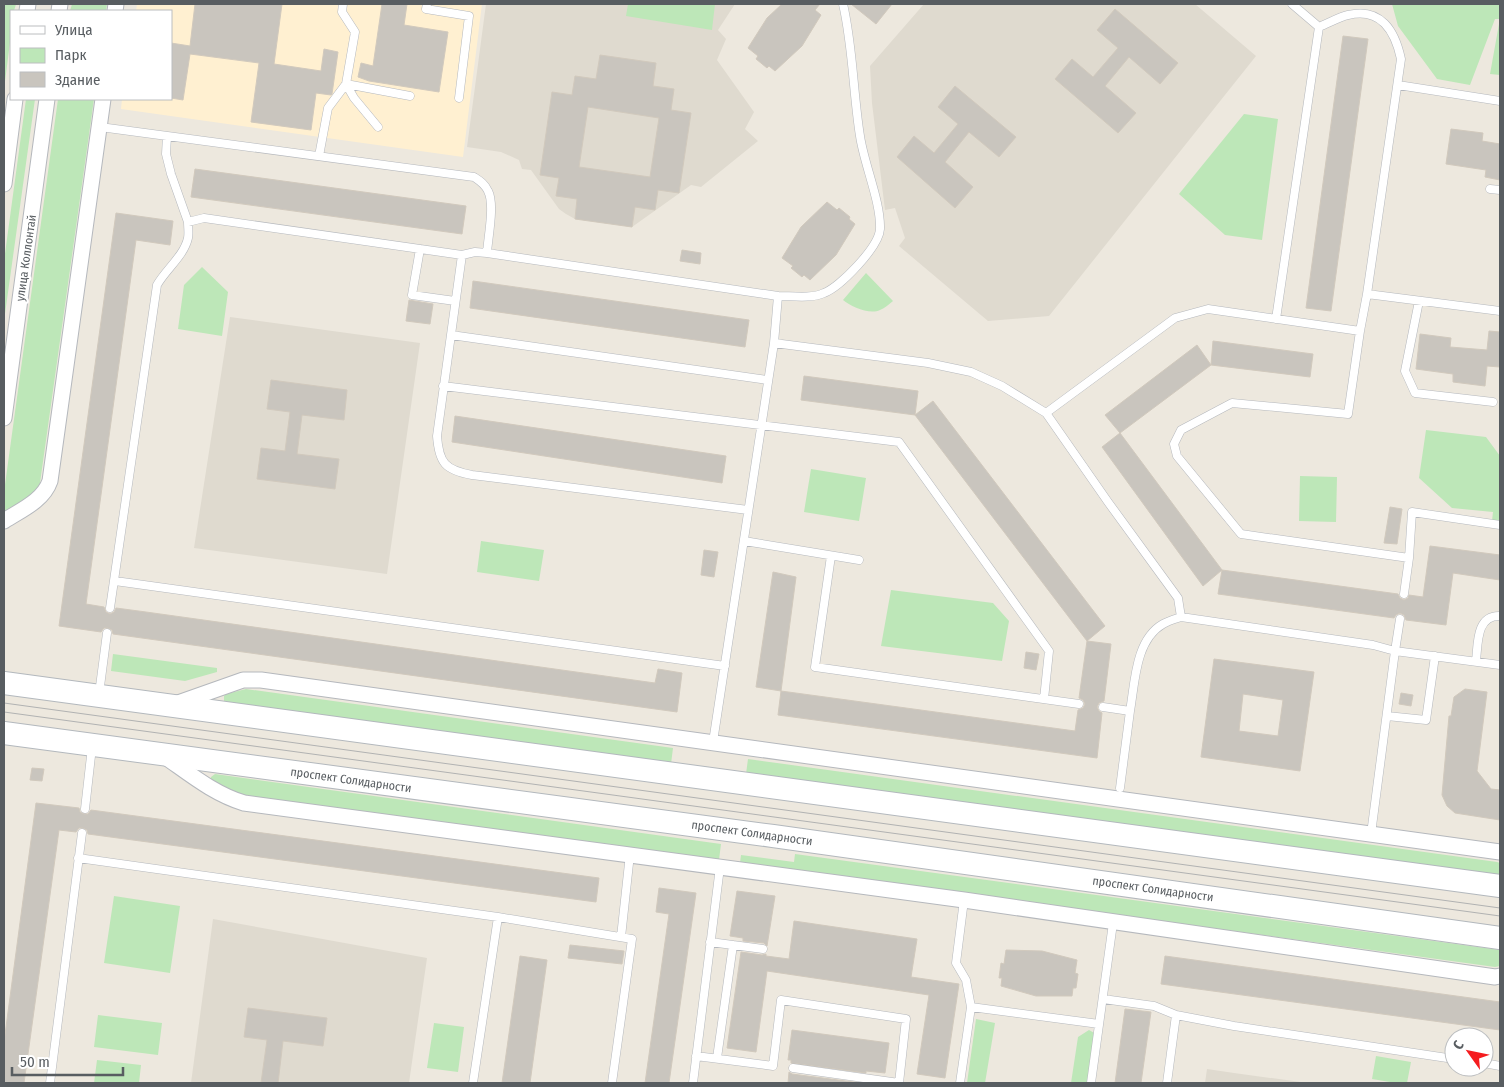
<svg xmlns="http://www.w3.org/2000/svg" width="1504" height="1087" viewBox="0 0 1504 1087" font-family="'Fira Sans Condensed',sans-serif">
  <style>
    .commercial { fill: #fff0d1 }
    .education { fill: #dfdacf }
    .green { fill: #bde7b8 }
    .building { fill: #c9c5be; stroke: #d1c9bd; fill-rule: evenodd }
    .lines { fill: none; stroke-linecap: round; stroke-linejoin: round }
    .lane-casing { stroke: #b5b8bd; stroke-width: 9 }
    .street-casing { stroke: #b5b8bd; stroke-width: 17 }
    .secondary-casing { stroke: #b3b8bd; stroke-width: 24 }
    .lane { stroke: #fff; stroke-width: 8 }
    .street { stroke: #fff; stroke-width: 15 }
    .secondary { stroke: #fff; stroke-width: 22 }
    .tram { stroke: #b1b2b2; stroke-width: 1 }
    .labels { text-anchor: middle; stroke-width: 4.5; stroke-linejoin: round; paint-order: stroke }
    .street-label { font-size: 12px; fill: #585d61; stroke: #fff }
  </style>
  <rect width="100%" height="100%" fill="#ede8de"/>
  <path class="commercial" d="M 137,4 L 482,4 L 463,157 L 121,109 L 122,99 L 171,99 L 171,11 L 136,11 Z"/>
  <path class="education" d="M 486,4 L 735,4 L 718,30 L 726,39 L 717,60 L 754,112 L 745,129 L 758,141 L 701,187 L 691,185 L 632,227 L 575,219 L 566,214 L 559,209 L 531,170 L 522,169 L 519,160 L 501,152 L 467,147 Z
    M 924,4 L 1195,4 L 1256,56 L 1049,316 L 988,321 L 899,246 L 905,238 L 895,208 L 885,210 L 872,103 L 870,66 Z
    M 230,317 L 420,343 L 387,574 L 194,548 Z
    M 213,919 L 427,958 L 409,1083 L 191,1083 Z
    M 1207,1069 L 1234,1073 L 1308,1083 L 1205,1083 Z"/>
  <path class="green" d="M 4,4 L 16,4 L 14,11 L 11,11 L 11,35 L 4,89 Z
    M 72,4 L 107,4 L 106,11 L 70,11 Z
    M 628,4 L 715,4 L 712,30 L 626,16 Z
    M 1392,4 L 1500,4 L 1500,19 L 1495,19 L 1470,85 L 1437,79 L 1398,26 Z
    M 1499,24 L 1500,24 L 1500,75 L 1490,74 Z
    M 26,99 L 35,99 L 4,321 L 4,261 Z
    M 58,99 L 94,99 L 39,490 L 6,512 L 4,511 L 4,492 Z
    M 1244,114 L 1278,119 L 1262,240 L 1225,235 L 1179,194 Z
    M 202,267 L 228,292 L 222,336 L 178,329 L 184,285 Z
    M 866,273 L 893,301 C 889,304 885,308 880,310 C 870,315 851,307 843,300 Z
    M 1426,430 L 1486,437 L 1500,456 L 1500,523 L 1492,521 L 1493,512 L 1452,508 L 1419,478 Z
    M 811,469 L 866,478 L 859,521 L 804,512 Z
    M 1300,476 L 1337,477 L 1336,522 L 1299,521 Z
    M 481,541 L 544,550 L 539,581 L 477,572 Z
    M 891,590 L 993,603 L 1009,621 L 1002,661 L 881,646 Z
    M 113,654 L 217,668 L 217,672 L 185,681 L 111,671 Z
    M 246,689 L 673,748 L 671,764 L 224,702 L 224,696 L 226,694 Z
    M 748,759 L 1497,862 L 1500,863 L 1500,878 L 746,774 Z
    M 215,774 L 721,844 L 719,860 L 246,796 L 232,793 L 211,781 L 211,777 Z
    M 795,854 L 1500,950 L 1500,966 L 1495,967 L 740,863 L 741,855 L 794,862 Z
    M 114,896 L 180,906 L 170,973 L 104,963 Z
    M 98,1015 L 162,1023 L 158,1055 L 94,1047 Z
    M 976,1019 L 995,1023 L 985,1083 L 967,1083 Z
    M 434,1023 L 464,1027 L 458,1072 L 427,1068 Z
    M 1089,1030 L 1096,1034 L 1088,1083 L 1071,1083 L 1078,1037 Z
    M 1376,1056 L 1411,1062 L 1407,1083 L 1396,1083 L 1372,1079 Z
    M 97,1060 L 141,1065 L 139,1083 L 94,1083 Z"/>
  <path class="building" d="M 195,4 L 282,4 L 274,64 L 321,71 L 324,49 L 338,52 L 332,94 L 331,95 L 316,93 L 311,130 L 251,122 L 259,63 L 190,54 L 183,100 L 171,98 L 171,43 L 190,46 Z
    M 382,4 L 407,4 L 404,25 L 448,32 L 439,92 L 369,81 L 358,77 L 361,63 L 373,66 Z
    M 782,4 L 820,4 L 815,10 L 821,15 L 802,46 L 775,71 L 769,66 L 767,68 L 756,59 L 758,56 L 748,48 L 767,18 Z
    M 851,4 L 892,4 L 876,24 Z
    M 1115,9 L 1178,63 L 1160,84 L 1129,57 L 1105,86 L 1136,113 L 1118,133 L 1055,79 L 1072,59 L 1093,77 L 1118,48 L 1097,30 Z
    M 1343,36 L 1368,39 L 1331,311 L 1306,308 Z
    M 600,55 L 656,63 L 653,86 L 674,89 L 671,110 L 691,113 L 679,193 L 658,190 L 655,210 L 635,207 L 632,227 L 575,219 L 577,199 L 556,196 L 559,178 L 540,175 L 552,92 L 572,95 L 575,76 L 596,79 ZM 588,107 L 659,118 L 650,177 L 579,167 Z
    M 955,86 L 1016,137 L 999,157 L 969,132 L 945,162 L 973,187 L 955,208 L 897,157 L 914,136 L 934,153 L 958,124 L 938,107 Z
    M 1451,129 L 1483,133 L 1482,141 L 1500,144 L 1500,180 L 1485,177 L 1486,170 L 1446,164 Z
    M 195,169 L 466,206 L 462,234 L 191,197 Z
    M 827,202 L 837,210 L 839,208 L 850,217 L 849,219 L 855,224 L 836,255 L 810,280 L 804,275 L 802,277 L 791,268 L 793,266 L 782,258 L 801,227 Z
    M 116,213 L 173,221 L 170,245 L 136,240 L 86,604 L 104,607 L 106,612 L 110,614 L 114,612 L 116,608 L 146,612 L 655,683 L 658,669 L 682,673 L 677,712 L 113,634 L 112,630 L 108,628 L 104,628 L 101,632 L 59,626 Z
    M 682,250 L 701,253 L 700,264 L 680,261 Z
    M 473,281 L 749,320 L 745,347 L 470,308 Z
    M 409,300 L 433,304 L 430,324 L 406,321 Z
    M 1489,331 L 1500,332 L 1500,367 L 1487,366 L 1485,386 L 1453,382 L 1453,374 L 1416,369 L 1420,334 L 1451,338 L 1450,347 L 1487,350 Z
    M 1213,341 L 1313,354 L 1310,377 L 1211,365 Z
    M 1197,345 L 1211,365 L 1120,433 L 1105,415 Z
    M 804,376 L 918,391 L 915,415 L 801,400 Z
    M 271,380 L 347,390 L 344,420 L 302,415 L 297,454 L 339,459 L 335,489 L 257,479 L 261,448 L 285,451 L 290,412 L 267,409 Z
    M 933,401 L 1105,626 L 1087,641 L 915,415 Z
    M 455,416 L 726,456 L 722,483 L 452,442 Z
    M 1120,433 L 1222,570 L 1203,586 L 1102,447 Z
    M 1390,507 L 1402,509 L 1397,544 L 1384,543 Z
    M 1430,546 L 1500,555 L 1500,580 L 1453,573 L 1446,625 L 1406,620 L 1404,615 L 1400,613 L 1396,615 L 1394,618 L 1218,594 L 1222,570 L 1398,594 L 1400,598 L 1404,600 L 1408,598 L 1409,595 L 1423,597 Z
    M 704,550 L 718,552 L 714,577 L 701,575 Z
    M 773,572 L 796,577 L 781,691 L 756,687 Z
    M 1087,641 L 1111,644 L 1104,701 L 1099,703 L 1097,707 L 1099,711 L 1102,713 L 1097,758 L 778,715 L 781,691 L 1075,731 L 1078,710 L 1083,708 L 1085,704 L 1083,700 L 1079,698 Z
    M 1026,652 L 1039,654 L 1036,670 L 1024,668 Z
    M 1214,659 L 1314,672 L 1300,771 L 1201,757 ZM 1243,694 L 1283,700 L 1278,736 L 1239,731 Z
    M 1465,689 L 1487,692 L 1477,771 L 1491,789 L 1500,790 L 1500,820 L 1455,813 L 1447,806 L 1442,795 L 1449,716 L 1451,716 L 1454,697 Z
    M 1401,693 L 1413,695 L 1411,706 L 1399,704 Z
    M 32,768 L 44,769 L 42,781 L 30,780 Z
    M 36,803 L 79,808 L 80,812 L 84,814 L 88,814 L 91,810 L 599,878 L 596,902 L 88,834 L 87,830 L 83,828 L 79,828 L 76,832 L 59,830 L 24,1083 L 4,1083 L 4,1042 Z
    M 659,888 L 696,893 L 669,1083 L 645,1083 L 669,914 L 656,912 Z
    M 737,891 L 775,896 L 767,946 L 764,943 L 743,941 L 743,938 L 730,936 Z
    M 794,921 L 917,939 L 911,977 L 959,984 L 945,1078 L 917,1074 L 929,995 L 767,971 L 756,1052 L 727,1048 L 741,952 L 762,955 L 766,954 L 766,956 L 789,959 Z
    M 570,945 L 624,951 L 622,964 L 568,958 Z
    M 1006,950 L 1042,951 L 1077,960 L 1075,973 L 1078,974 L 1076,988 L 1073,988 L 1072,996 L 1036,996 L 1001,986 L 1002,978 L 999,978 L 1001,963 L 1004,964 Z
    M 520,956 L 547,960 L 530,1083 L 502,1083 Z
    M 1165,956 L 1500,1002 L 1500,1030 L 1161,984 Z
    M 248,1008 L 327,1018 L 323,1046 L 283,1041 L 278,1083 L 261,1083 L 267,1040 L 244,1037 Z
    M 1125,1009 L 1151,1012 L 1141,1083 L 1115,1083 Z
    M 792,1030 L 889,1043 L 885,1073 L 866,1071 L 866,1073 L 791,1063 L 791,1060 L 788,1060 Z
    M 789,1072 L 792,1074 L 861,1083 L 788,1083 Z"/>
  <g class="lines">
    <defs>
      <path id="lane" d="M 427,4 L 426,9 L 469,16 L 459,98
        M 1319,27 C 1329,23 1339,17 1348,15 C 1381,7 1395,31 1401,59 L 1367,294
        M 346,84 L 410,96
        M 346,84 L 354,98 L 378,127
        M 1398,85 L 1500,101
        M 100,127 L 474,177 C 480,181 485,184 488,191 C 495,204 488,237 487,253 L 778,296 L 774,343 L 713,742
        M 167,136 L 166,154 L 171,174 L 188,222 L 204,218 L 462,255
        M 319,156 L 328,108 L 346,84 L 355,32 L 342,12 L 343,4
        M 1490,189 L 1500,190
        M 420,249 L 412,295 L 455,301
        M 487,253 L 475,252 L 462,255 L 437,436 C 439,463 445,470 472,475 L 748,510
        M 778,296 C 792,296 811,299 824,293 C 840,287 879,247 880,229 C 881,202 864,164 860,136 C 853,92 853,47 843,4
        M 1419,301 L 1405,371 L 1415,393 L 1493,402
        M 1276,319 L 1319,27 L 1292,4
        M 1360,331 L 1348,414 L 1232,403 L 1181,430 L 1174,444 L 1177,456 L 1241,534 L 1409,558
        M 451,335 L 767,380
        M 774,343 L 928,363 L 971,372 L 1002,386 L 1046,413 L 1108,502 L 1178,598 L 1181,617
        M 443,386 L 899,442 L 1049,651 L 1044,699
        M 1046,413 L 1175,318 L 1208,309 L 1360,331 L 1367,294 L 1500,311
        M 744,541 L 859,560
        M 831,556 L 815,667 L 1079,704
        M 115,581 L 725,666
        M 1404,594 L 1409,558 L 1412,512 L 1500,525
        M 110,608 L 157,285 C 166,269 184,256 188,238 C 189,233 188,227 188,222
        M 1400,619 L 1395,651 L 1500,665
        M 1476,661 C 1478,644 1476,615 1500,616
        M 99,694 L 107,633
        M 1103,707 L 1130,711 L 1120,788
        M 1130,711 C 1135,683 1135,640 1163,624 C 1168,621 1175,619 1181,617 L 1373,645 L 1395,651 L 1371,834
        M 1387,716 L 1426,720 L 1435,656
        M 85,809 L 92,747
        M 78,858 L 498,917 L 632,939 L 612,1083
        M 621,937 L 630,854
        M 710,942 L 763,949
        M 1103,999 L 1154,1006 L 1176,1015 L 1234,1026 L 1454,1059
        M 971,1007 L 1099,1024
        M 696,1056 L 773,1066 L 781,1000 L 906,1019 L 899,1083
        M 717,1058 L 733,945
        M 1484,1063 L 1500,1066
        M 793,1068 L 899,1083
        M 50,1083 L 82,833
        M 473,1083 L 498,917
        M 693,1083 L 720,867
        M 960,1083 L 971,1007 L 966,980 L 956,963 L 964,900
        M 1091,1083 L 1113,923
        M 1167,1083 L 1176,1015"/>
      <path id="street" d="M 27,11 L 28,4
        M 59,11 L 60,4
        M 115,11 L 116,4
        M 4,184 L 15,99
        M 4,418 L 47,99
        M 4,521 C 21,510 43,501 50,481 L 103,99
        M 175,704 L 243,680 L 261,680 L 1500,852
        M 164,756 C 190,774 214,794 244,803 L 964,900 L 1495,977 L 1500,976"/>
      <path id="secondary" d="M 4,683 L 1500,886
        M 4,733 L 773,836 L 1500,938"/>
    </defs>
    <use href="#lane" class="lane-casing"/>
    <use href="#street" class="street-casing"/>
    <use href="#secondary" class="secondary-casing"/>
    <use href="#lane" class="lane"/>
    <use href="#street" class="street"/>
    <use href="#secondary" class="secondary"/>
    <path class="tram" d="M 4,703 L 1500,908
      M 4,712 L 1500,916"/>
  </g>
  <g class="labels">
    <g class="street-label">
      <text transform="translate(26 258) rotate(-82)" y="4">улица Коллонтай</text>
      <text transform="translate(351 780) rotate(8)" y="4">проспект Солидарности</text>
      <text transform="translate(752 833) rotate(8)" y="4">проспект Солидарности</text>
      <text transform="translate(1153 889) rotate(8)" y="4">проспект Солидарности</text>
    </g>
  </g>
  <rect width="1504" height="1087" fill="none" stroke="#585d61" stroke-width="10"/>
  <rect x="10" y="10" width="162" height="90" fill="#ffffff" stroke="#bcbec0"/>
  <rect x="20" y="26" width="25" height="8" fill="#ffffff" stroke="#bcbec0"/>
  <text x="55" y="35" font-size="15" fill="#585d61">Улица</text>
  <rect x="20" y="48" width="25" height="15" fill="#bde7b8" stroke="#bcbec0"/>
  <text x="55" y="60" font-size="15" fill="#585d61">Парк</text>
  <rect x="20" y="72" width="25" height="15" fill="#c9c5be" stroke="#bcbec0"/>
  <text x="55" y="85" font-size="15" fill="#585d61">Здание</text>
  <g transform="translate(1469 1052) rotate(303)"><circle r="24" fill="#ffffff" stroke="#bcbec0"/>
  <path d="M0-4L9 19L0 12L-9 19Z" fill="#f51c1f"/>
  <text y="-8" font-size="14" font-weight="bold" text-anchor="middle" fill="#585d61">С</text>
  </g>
  <path d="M12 1067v8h111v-8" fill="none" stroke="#585d61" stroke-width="2.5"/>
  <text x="20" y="1067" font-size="15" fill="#585d61" stroke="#ffffff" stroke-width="4" paint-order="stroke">50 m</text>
</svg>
